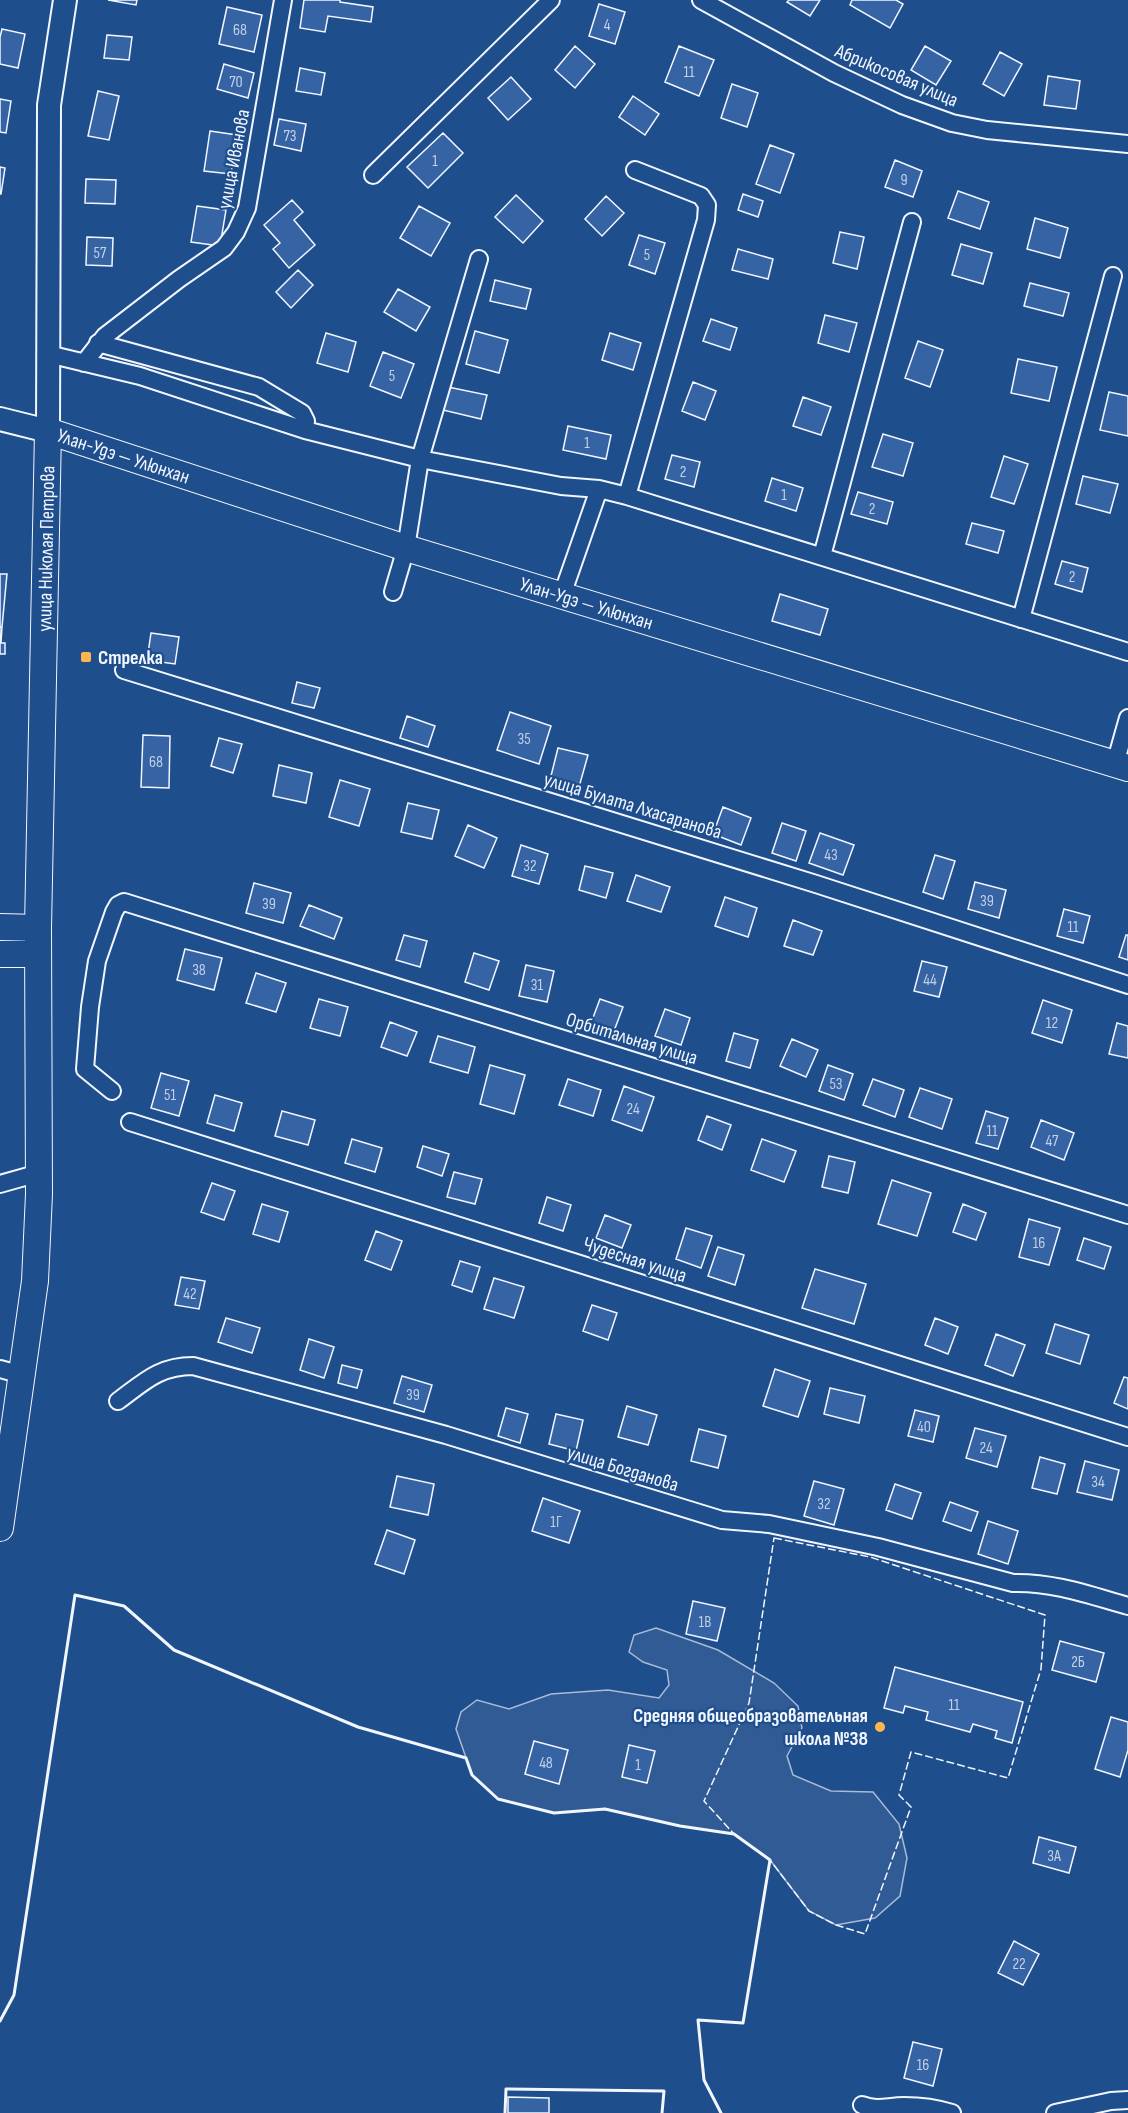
<svg xmlns="http://www.w3.org/2000/svg" width="1128" height="2113" viewBox="0 0 1128 2113" font-family="'Sofia Sans Condensed',sans-serif">
  <style>
    .built { fill: #305b95; stroke: #a8bbd7; stroke-width: 1.5 }
    .building { fill: #3563a3; stroke: #f2f6ff; stroke-width: 1.5 }
    .lines { fill: none; stroke-linecap: round; stroke-linejoin: round }
    .minor-casing { stroke: #f2f6ff; stroke-width: 20 }
    .secondary-casing { stroke: #f2f6ff; stroke-width: 26 }
    .primary-casing { stroke: #f2f6ff; stroke-width: 28 }
    .minor { stroke: #1f4e8c; stroke-width: 16 }
    .secondary { stroke: #1f4e8c; stroke-width: 22 }
    .primary { stroke: #1f4e8c; stroke-width: 26 }
    .fence { stroke: #f2f6ff; stroke-width: 1.5; stroke-dasharray: 8 3; stroke-linecap: butt }
    .wall { stroke: #f2f6ff; stroke-width: 3 }
    .poi-dot { fill: #ffb74d; stroke: #1f4e8c; stroke-width: 2 }
    .labels { text-anchor: middle; stroke-width: 4.5; stroke-linejoin: round; paint-order: stroke }
    .number-label { font-size: 16px; fill: #c3d1e8 }
    .street-label { font-size: 20px; fill: #f2f6ff; stroke: #1f4e8c }
    .poi-label { font-size: 20px; font-weight: bold; fill: #f2f6ff; stroke: #1f4e8c; text-anchor: start }
  </style>
  <rect width="100%" height="100%" fill="#1f4e8c"/>
  <path class="built" d="M 656,1628 L 718,1650 L 774,1683 L 798,1706 L 802,1728 L 787,1756 L 793,1775 L 831,1791 L 873,1792 L 899,1824 L 907,1858 L 900,1896 L 875,1918 L 836,1925 L 809,1911 L 770,1860 L 734,1834 L 680,1826 L 605,1809 L 554,1813 L 498,1799 L 472,1775 L 456,1729 L 461,1712 L 477,1700 L 509,1709 L 551,1694 L 608,1690 L 659,1698 L 669,1685 L 667,1670 L 643,1662 L 629,1652 L 634,1635 Z"/>
  <path class="building" d="M 108,0 L 137,0 L 136,5 Z
    M 304,0 L 340,0 L 340,2 L 373,7 L 371,22 L 328,16 L 325,32 L 300,28 Z
    M 789,0 L 820,0 L 810,16 L 787,2 Z
    M 852,0 L 896,0 L 903,4 L 890,28 L 850,5 Z
    M 599,4 L 625,12 L 615,44 L 589,36 Z
    M 227,7 L 262,15 L 254,52 L 219,44 Z
    M 2,29 L 25,34 L 18,68 L 0,64 L 0,37 Z
    M 107,35 L 132,37 L 129,60 L 104,58 Z
    M 575,46 L 595,64 L 575,88 L 555,70 Z
    M 679,46 L 714,60 L 699,96 L 665,82 Z
    M 925,46 L 951,61 L 936,85 L 911,70 Z
    M 1000,52 L 1022,64 L 1004,96 L 983,84 Z
    M 224,64 L 254,73 L 248,98 L 217,89 Z
    M 300,68 L 325,73 L 321,95 L 296,91 Z
    M 1048,76 L 1080,81 L 1076,109 L 1044,105 Z
    M 511,77 L 531,99 L 508,120 L 488,98 Z
    M 732,84 L 758,93 L 747,127 L 721,118 Z
    M 98,91 L 119,96 L 109,140 L 88,136 Z
    M 633,96 L 659,114 L 645,135 L 619,117 Z
    M 0,99 L 11,101 L 6,133 L 0,132 Z
    M 279,119 L 306,124 L 301,151 L 274,145 Z
    M 210,131 L 237,135 L 231,174 L 204,171 Z
    M 443,133 L 463,153 L 428,188 L 407,167 Z
    M 770,145 L 794,154 L 780,193 L 756,184 Z
    M 895,160 L 922,171 L 913,197 L 885,187 Z
    M 0,167 L 5,168 L 1,194 L 0,194 Z
    M 86,179 L 116,180 L 115,204 L 85,203 Z
    M 958,191 L 989,202 L 980,229 L 948,218 Z
    M 743,194 L 763,201 L 758,217 L 738,210 Z
    M 516,195 L 543,221 L 523,243 L 495,217 Z
    M 606,196 L 624,213 L 602,236 L 585,219 Z
    M 292,200 L 303,212 L 294,220 L 315,245 L 289,268 L 273,249 L 280,243 L 264,225 Z
    M 197,206 L 226,210 L 220,246 L 191,242 Z
    M 419,206 L 450,223 L 431,256 L 400,238 Z
    M 1035,218 L 1068,228 L 1060,258 L 1027,249 Z
    M 840,232 L 864,237 L 857,269 L 833,263 Z
    M 639,235 L 665,243 L 655,274 L 629,265 Z
    M 87,237 L 113,238 L 112,266 L 86,265 Z
    M 961,244 L 992,253 L 983,284 L 952,275 Z
    M 738,249 L 773,259 L 768,279 L 732,270 Z
    M 298,270 L 313,285 L 291,308 L 276,292 Z
    M 495,280 L 531,289 L 526,309 L 490,301 Z
    M 1030,283 L 1069,293 L 1063,316 L 1024,306 Z
    M 398,289 L 430,307 L 416,331 L 384,312 Z
    M 825,315 L 857,323 L 849,352 L 818,343 Z
    M 711,319 L 737,328 L 730,350 L 703,341 Z
    M 475,331 L 508,340 L 499,373 L 466,364 Z
    M 326,333 L 356,342 L 348,372 L 317,363 Z
    M 610,333 L 641,343 L 633,370 L 602,360 Z
    M 918,341 L 943,350 L 930,387 L 905,378 Z
    M 383,352 L 414,364 L 401,398 L 370,386 Z
    M 1018,359 L 1057,367 L 1049,401 L 1011,393 Z
    M 693,382 L 716,391 L 705,420 L 682,411 Z
    M 448,387 L 487,395 L 481,419 L 443,410 Z
    M 1109,392 L 1128,396 L 1128,436 L 1100,430 Z
    M 803,397 L 831,407 L 821,435 L 793,426 Z
    M 568,426 L 611,435 L 606,459 L 563,450 Z
    M 883,434 L 913,443 L 903,476 L 872,467 Z
    M 672,455 L 700,462 L 694,487 L 665,479 Z
    M 1004,456 L 1028,464 L 1014,504 L 991,497 Z
    M 1083,476 L 1118,484 L 1110,513 L 1076,504 Z
    M 772,478 L 803,488 L 796,511 L 765,501 Z
    M 858,492 L 893,502 L 887,524 L 851,514 Z
    M 972,523 L 1004,531 L 998,553 L 966,544 Z
    M 1062,561 L 1088,568 L 1082,592 L 1055,584 Z
    M 0,574 L 7,574 L 2,627 L 0,627 Z
    M 780,594 L 828,609 L 820,635 L 772,621 Z
    M 0,627 L 2,627 L 1,643 L 5,643 L 5,654 L 0,654 Z
    M 151,633 L 179,637 L 175,664 L 147,660 Z
    M 297,682 L 320,688 L 314,708 L 292,703 Z
    M 510,712 L 551,726 L 539,764 L 497,750 Z
    M 407,716 L 435,726 L 428,747 L 400,738 Z
    M 143,735 L 170,736 L 169,788 L 141,787 Z
    M 219,738 L 242,744 L 233,773 L 211,766 Z
    M 558,748 L 588,755 L 579,787 L 550,780 Z
    M 279,765 L 312,773 L 306,803 L 273,796 Z
    M 340,780 L 370,789 L 359,826 L 329,817 Z
    M 408,803 L 439,810 L 432,839 L 401,832 Z
    M 723,807 L 751,818 L 741,845 L 713,834 Z
    M 782,823 L 806,831 L 796,861 L 772,853 Z
    M 468,825 L 497,838 L 484,868 L 455,856 Z
    M 820,833 L 854,845 L 843,875 L 809,863 Z
    M 521,845 L 548,854 L 539,884 L 512,876 Z
    M 935,855 L 955,861 L 943,899 L 923,892 Z
    M 585,866 L 613,873 L 606,898 L 579,890 Z
    M 636,875 L 670,887 L 661,912 L 627,901 Z
    M 975,882 L 1006,890 L 999,918 L 968,909 Z
    M 254,883 L 291,893 L 283,923 L 246,913 Z
    M 725,897 L 757,908 L 748,937 L 715,926 Z
    M 309,905 L 342,918 L 334,939 L 300,926 Z
    M 1064,909 L 1090,916 L 1083,943 L 1057,936 Z
    M 793,920 L 822,931 L 813,955 L 784,946 Z
    M 404,935 L 427,941 L 420,967 L 396,960 Z
    M 1126,935 L 1128,935 L 1128,960 L 1119,957 Z
    M 185,949 L 222,958 L 214,990 L 177,980 Z
    M 474,953 L 499,961 L 489,990 L 465,982 Z
    M 922,961 L 947,967 L 939,997 L 914,991 Z
    M 526,965 L 554,971 L 547,1002 L 519,996 Z
    M 256,973 L 286,983 L 276,1012 L 246,1003 Z
    M 319,999 L 348,1007 L 340,1036 L 310,1028 Z
    M 600,999 L 623,1007 L 614,1031 L 591,1023 Z
    M 1043,1000 L 1072,1010 L 1062,1043 L 1032,1033 Z
    M 665,1009 L 690,1018 L 681,1045 L 655,1036 Z
    M 390,1022 L 417,1032 L 407,1056 L 381,1047 Z
    M 1117,1023 L 1128,1026 L 1128,1058 L 1109,1054 Z
    M 734,1033 L 758,1040 L 750,1068 L 726,1061 Z
    M 438,1036 L 475,1047 L 468,1073 L 430,1062 Z
    M 792,1039 L 818,1050 L 806,1077 L 780,1066 Z
    M 490,1065 L 525,1075 L 514,1114 L 480,1104 Z
    M 828,1065 L 853,1074 L 844,1100 L 819,1091 Z
    M 161,1073 L 189,1081 L 179,1116 L 151,1108 Z
    M 568,1079 L 601,1090 L 593,1116 L 559,1105 Z
    M 873,1079 L 904,1090 L 895,1117 L 863,1105 Z
    M 624,1086 L 654,1097 L 642,1131 L 612,1120 Z
    M 920,1088 L 952,1099 L 942,1129 L 909,1117 Z
    M 215,1095 L 242,1103 L 234,1131 L 207,1123 Z
    M 282,1111 L 315,1120 L 308,1145 L 275,1136 Z
    M 986,1111 L 1008,1118 L 998,1149 L 976,1143 Z
    M 707,1116 L 731,1125 L 722,1150 L 698,1140 Z
    M 1041,1120 L 1074,1133 L 1064,1160 L 1031,1147 Z
    M 352,1139 L 382,1148 L 375,1172 L 345,1163 Z
    M 762,1139 L 796,1151 L 784,1182 L 751,1170 Z
    M 423,1146 L 449,1154 L 442,1176 L 417,1167 Z
    M 829,1156 L 855,1162 L 848,1193 L 822,1187 Z
    M 454,1172 L 482,1179 L 475,1204 L 447,1197 Z
    M 892,1180 L 931,1193 L 917,1236 L 878,1224 Z
    M 212,1183 L 235,1191 L 224,1220 L 201,1212 Z
    M 547,1197 L 571,1205 L 563,1231 L 539,1223 Z
    M 262,1204 L 288,1212 L 279,1242 L 253,1234 Z
    M 963,1204 L 986,1213 L 976,1240 L 953,1232 Z
    M 605,1215 L 631,1225 L 622,1248 L 596,1238 Z
    M 1029,1219 L 1060,1228 L 1049,1265 L 1019,1257 Z
    M 686,1228 L 712,1236 L 701,1268 L 676,1259 Z
    M 376,1231 L 402,1241 L 391,1270 L 365,1260 Z
    M 1084,1238 L 1111,1247 L 1104,1269 L 1077,1260 Z
    M 718,1247 L 744,1255 L 735,1285 L 708,1276 Z
    M 460,1261 L 480,1267 L 472,1292 L 452,1285 Z
    M 815,1269 L 866,1284 L 854,1324 L 802,1308 Z
    M 181,1277 L 205,1281 L 199,1309 L 175,1305 Z
    M 494,1278 L 524,1287 L 514,1318 L 484,1309 Z
    M 592,1305 L 617,1313 L 608,1340 L 583,1331 Z
    M 226,1318 L 260,1328 L 252,1353 L 218,1342 Z
    M 935,1318 L 958,1327 L 948,1354 L 925,1345 Z
    M 1055,1324 L 1089,1335 L 1080,1364 L 1046,1353 Z
    M 996,1334 L 1025,1345 L 1013,1376 L 985,1365 Z
    M 309,1339 L 334,1347 L 324,1378 L 300,1370 Z
    M 342,1365 L 362,1370 L 357,1388 L 338,1383 Z
    M 775,1369 L 810,1381 L 798,1417 L 763,1406 Z
    M 402,1376 L 432,1385 L 424,1412 L 394,1403 Z
    M 1124,1377 L 1128,1378 L 1128,1409 L 1114,1403 Z
    M 830,1388 L 865,1396 L 859,1423 L 824,1414 Z
    M 627,1406 L 657,1415 L 648,1445 L 618,1437 Z
    M 506,1408 L 528,1414 L 520,1443 L 498,1436 Z
    M 915,1410 L 939,1416 L 933,1442 L 908,1436 Z
    M 556,1414 L 583,1420 L 576,1451 L 549,1444 Z
    M 975,1428 L 1006,1436 L 997,1467 L 966,1458 Z
    M 699,1429 L 726,1436 L 718,1468 L 691,1461 Z
    M 1040,1457 L 1065,1464 L 1057,1494 L 1032,1488 Z
    M 1085,1461 L 1119,1470 L 1112,1500 L 1077,1492 Z
    M 397,1476 L 434,1484 L 428,1515 L 390,1507 Z
    M 814,1481 L 844,1489 L 834,1525 L 804,1516 Z
    M 895,1484 L 921,1493 L 912,1519 L 886,1510 Z
    M 543,1498 L 580,1511 L 569,1543 L 532,1531 Z
    M 950,1502 L 978,1512 L 971,1531 L 943,1521 Z
    M 988,1521 L 1018,1531 L 1008,1564 L 978,1554 Z
    M 387,1530 L 415,1540 L 404,1574 L 375,1564 Z
    M 693,1601 L 725,1608 L 717,1641 L 686,1634 Z
    M 1060,1641 L 1104,1653 L 1096,1682 L 1052,1670 Z
    M 895,1667 L 1023,1702 L 1012,1743 L 995,1738 L 997,1731 L 973,1724 L 970,1732 L 926,1720 L 928,1712 L 905,1706 L 903,1713 L 884,1708 Z
    M 1111,1717 L 1128,1722 L 1128,1750 L 1120,1777 L 1095,1769 Z
    M 534,1741 L 568,1750 L 559,1784 L 525,1774 Z
    M 629,1745 L 655,1751 L 647,1783 L 622,1777 Z
    M 1039,1837 L 1076,1847 L 1069,1873 L 1033,1863 Z
    M 1014,1941 L 1039,1954 L 1023,1985 L 998,1973 Z
    M 913,2042 L 942,2049 L 933,2086 L 904,2078 Z
    M 508,2097 L 549,2098 L 549,2113 L 508,2113 Z"/>
  <g class="lines">
    <defs>
      <path id="minor" d="M 701,0 L 834,73 L 902,105 L 952,123 L 987,130 L 1128,144
        M 373,175 L 551,0
        M 98,343 L 259,387 L 302,413 L 306,421 L 305,430 L 420,459 L 561,486 L 599,489 L 627,496 L 1128,652
        M 48,354 L 140,376 L 305,430
        M 84,363 L 105,336 L 179,279 L 224,248 L 236,232 L 247,208 L 283,0
        M 627,496 L 706,220 L 707,205 L 701,196 L 635,170
        M 822,556 L 912,222
        M 393,592 L 406,548 L 420,459 L 479,259
        M 562,595 L 599,489
        M 1021,619 L 1113,276
        M 124,670 L 816,884 L 1128,985
        M 1115,764 L 1128,718
        M 112,1091 L 85,1069 L 90,1007 L 97,961 L 114,912 L 118,905 L 124,902 L 1128,1215
        M 130,1122 L 1128,1437
        M 0,1184 L 39,1173
        M 0,1369 L 22,1375
        M 118,1401 C 144,1382 159,1366 193,1366 L 446,1435 L 722,1520 L 769,1524 L 878,1547 L 1013,1583 C 1054,1582 1089,1595 1128,1606
        M 862,2105 C 879,2111 887,2106 904,2106 C 921,2106 936,2108 952,2113
        M 1055,2113 L 1111,2101 L 1128,2100"/>
      <path id="secondary" d="M 0,419 L 48,431 L 49,105 L 65,0"/>
      <g id="primary">
        <path d="M 0,927 L 38,928"/>
        <path d="M 0,954 L 38,954"/>
        <path id="s1" d="M 0,1528 L 35,1281 L 39,1194 L 38,928 L 48,431 L 406,548 L 1128,768"/>
      </g>
    </defs>
    <use href="#minor" class="minor-casing"/>
    <use href="#secondary" class="secondary-casing"/>
    <use href="#primary" class="primary-casing"/>
    <use href="#minor" class="minor"/>
    <use href="#secondary" class="secondary"/>
    <use href="#primary" class="primary"/>
    <path class="fence" d="M 774,1538 L 870,1557 L 1045,1615 L 1041,1669 L 1008,1778 L 911,1752 L 899,1795 L 911,1807 L 865,1934 L 836,1925 L 809,1911 L 770,1860 L 734,1834 L 704,1801 L 749,1703 Z"/>
    <path class="wall" d="M 0,2021 L 14,1995 L 75,1595 L 124,1606 L 174,1650 L 358,1727 L 466,1758 L 472,1775 L 498,1799 L 554,1813 L 605,1809 L 680,1826 L 734,1834 L 770,1860 L 743,2023 L 698,2020 L 704,2080 L 721,2113
      M 505,2113 L 506,2089 L 664,2091 L 662,2113"/>
  </g>
  <g class="poi-dot">
    <rect x="80" y="651" width="12" height="12" rx="3"/>
    <circle cx="880" cy="1727" r="6"/>
  </g>
  <g class="labels">
    <g class="number-label">
      <text x="607" y="30">4</text>
      <text x="240" y="35">68</text>
      <text x="689" y="77">11</text>
      <text x="236" y="87">70</text>
      <text x="290" y="141">73</text>
      <text x="435" y="166">1</text>
      <text x="904" y="185">9</text>
      <text x="100" y="258">57</text>
      <text x="647" y="260">5</text>
      <text x="392" y="381">5</text>
      <text x="587" y="448">1</text>
      <text x="683" y="477">2</text>
      <text x="784" y="500">1</text>
      <text x="872" y="514">2</text>
      <text x="1072" y="582">2</text>
      <text x="524" y="744">35</text>
      <text x="156" y="767">68</text>
      <text x="831" y="860">43</text>
      <text x="530" y="871">32</text>
      <text x="987" y="906">39</text>
      <text x="269" y="909">39</text>
      <text x="1073" y="932">11</text>
      <text x="199" y="975">38</text>
      <text x="930" y="985">44</text>
      <text x="537" y="990">31</text>
      <text x="1052" y="1028">12</text>
      <text x="836" y="1089">53</text>
      <text x="170" y="1100">51</text>
      <text x="633" y="1114">24</text>
      <text x="992" y="1136">11</text>
      <text x="1052" y="1146">47</text>
      <text x="1039" y="1248">16</text>
      <text x="190" y="1299">42</text>
      <text x="413" y="1400">39</text>
      <text x="924" y="1432">40</text>
      <text x="986" y="1453">24</text>
      <text x="1098" y="1487">34</text>
      <text x="824" y="1509">32</text>
      <text x="556" y="1527">1Г</text>
      <text x="705" y="1627">1В</text>
      <text x="1078" y="1667">2Б</text>
      <text x="954" y="1710">11</text>
      <text x="546" y="1768">48</text>
      <text x="638" y="1770">1</text>
      <text x="1054" y="1861">3А</text>
      <text x="1019" y="1969">22</text>
      <text x="923" y="2070">16</text>
    </g>
    <g class="street-label">
      <text transform="translate(897 75) rotate(23)" y="7">Абрикосовая улица</text>
      <text transform="translate(233 159) rotate(-79)" y="7">улица Иванова</text>
      <text dy="7" stroke="none"><textPath href="#s1" startOffset="1179">Улан-Удэ — Улюнхан</textPath></text>
      <text dy="7" stroke="none"><textPath href="#s1" startOffset="982">улица Николая Петрова</textPath></text>
      <text dy="7" stroke="none"><textPath href="#s1" startOffset="1665">Улан-Удэ — Улюнхан</textPath></text>
      <text transform="translate(633 805) rotate(17)" y="7">улица Булата Лхасаранова</text>
      <text transform="translate(632 1038) rotate(17)" y="7">Орбитальная улица</text>
      <text transform="translate(635 1259) rotate(18)" y="7">Чудесная улица</text>
      <text transform="translate(623 1468) rotate(17)" y="7">улица Богданова</text>
    </g>
    <g class="poi-label">
      <text x="98" y="664">Стрелка</text>
      <text x="868" y="1722" text-anchor="end">Средняя общеобразовательная<tspan x="868" dy="23">школа №38</tspan></text>
    </g>
  </g>
</svg>
